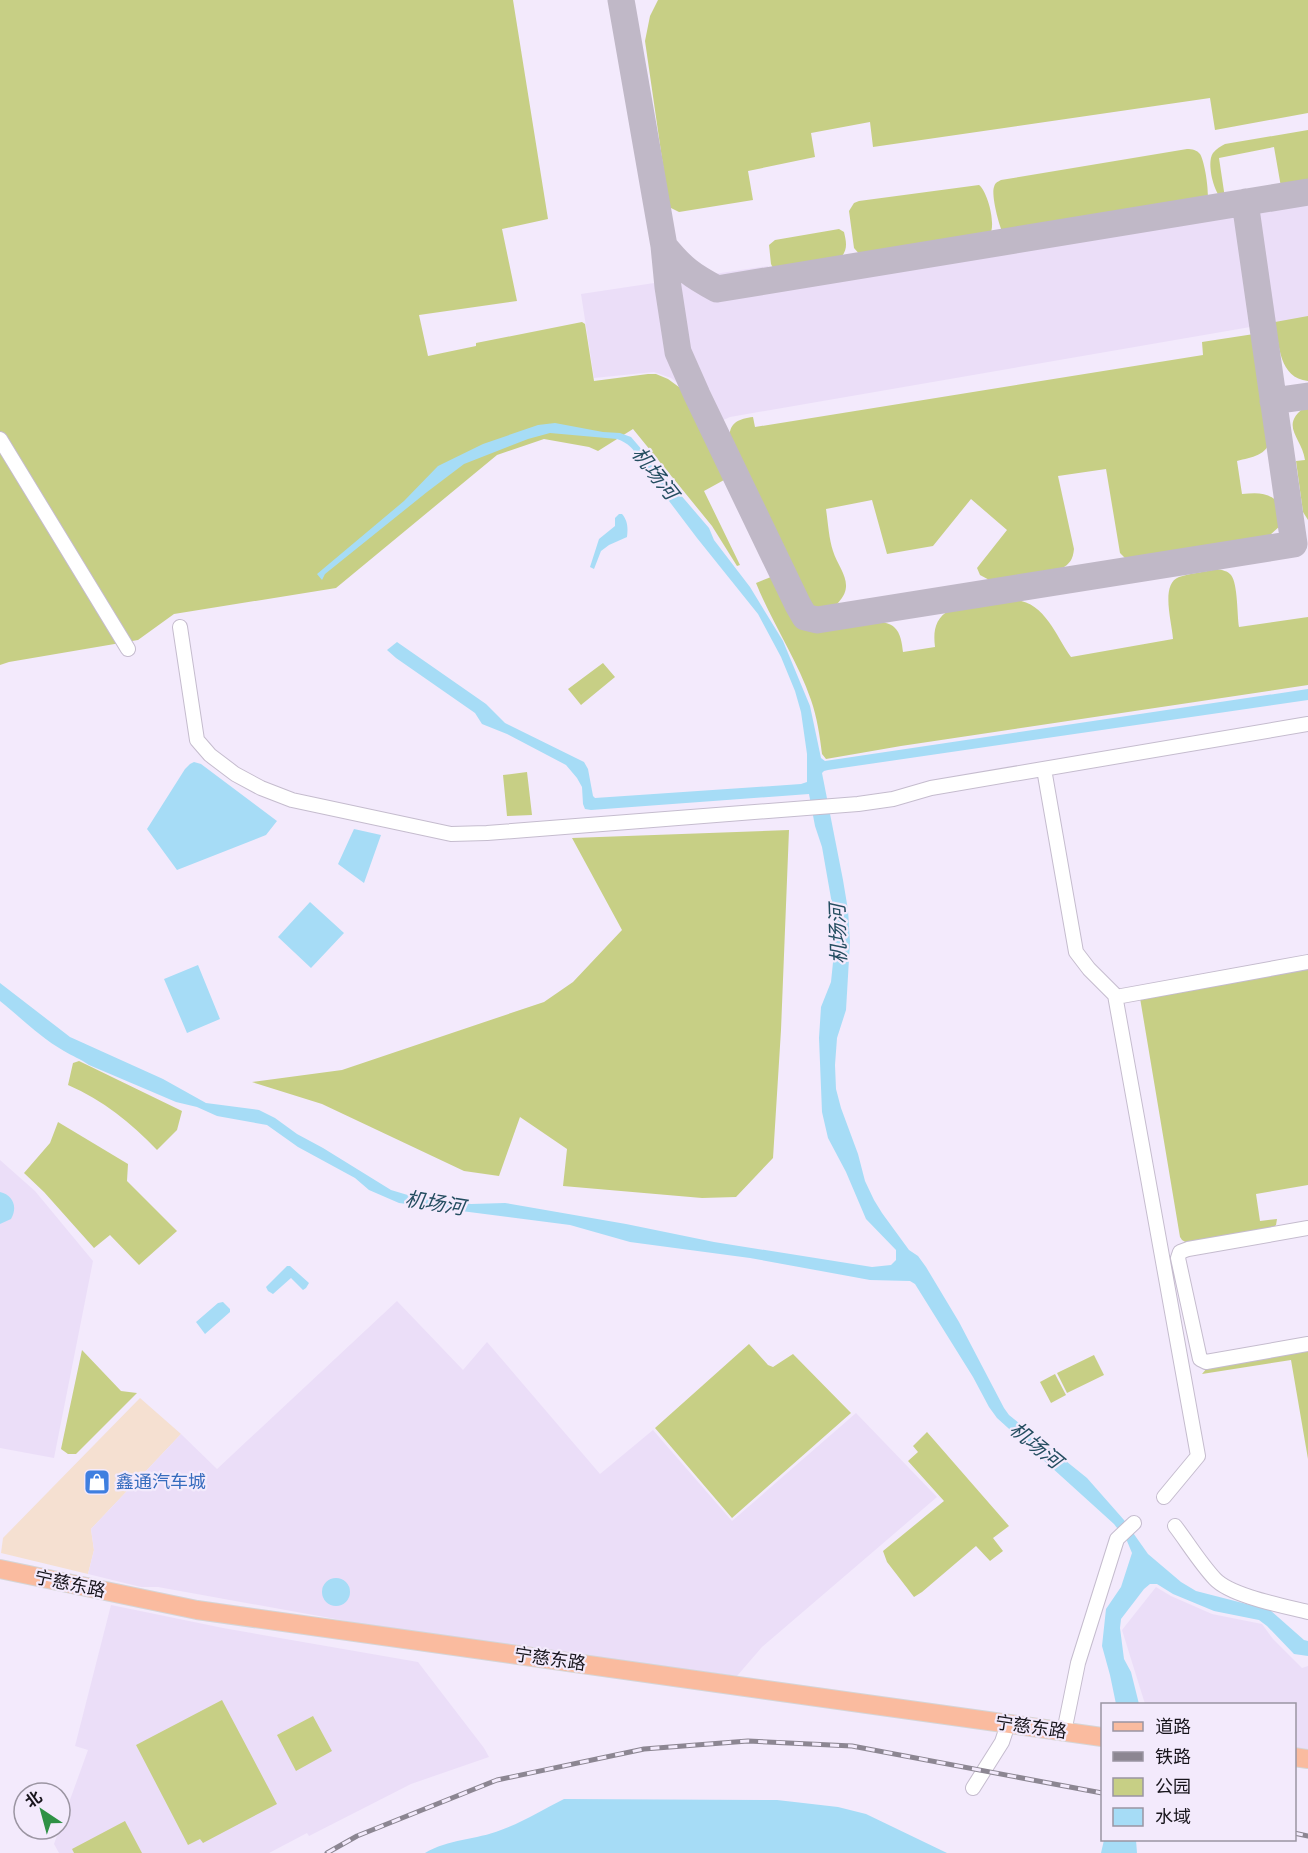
<svg xmlns="http://www.w3.org/2000/svg" width="1308" height="1853" viewBox="0 0 1308 1853" font-family="'Noto Serif','Noto Sans SC',serif">
  <style>
    .commercial { fill: #f5e0d1 }
    .built { fill: #ebdef8 }
    .green { fill: #c7cf85 }
    .water { fill: #a6dcf6 }
    .lines { fill: none; stroke-linecap: round; stroke-linejoin: round }
    .taxiway { stroke: #c0b8c7; stroke-width: 27 }
    .minor-casing { stroke: #c5bcce; stroke-width: 16 }
    .major-casing { stroke: #d5d5d6; stroke-width: 20 }
    .minor { stroke: #fff; stroke-width: 14 }
    .major { stroke: #fabb9f; stroke-width: 18 }
    .rail-casing { stroke: #8c8692; stroke-width: 5 }
    .rail { stroke: #f3eafc; stroke-width: 3; stroke-dasharray: 9; stroke-linecap: butt }
    .labels { text-anchor: middle; stroke-width: 4.5; stroke-linejoin: round; paint-order: stroke }
    .shop-label { font-size: 18px; fill: #366cbe; stroke: #f3eafc; text-anchor: start }
    .street-label { font-size: 18px; fill: #18151c; stroke: #f3eafc }
    .water-label { font-size: 20px; font-style: italic; fill: #244d60; stroke: #f3eafc }
  </style>
  <rect width="100%" height="100%" fill="#f3eafc"/>
  <path class="commercial" d="M 140,1398 L 181,1434 L 91,1529 L 94,1550 L 88,1574 L 1,1553 L 3,1538 Z"/>
  <path class="built" d="M 1308,186 L 1308,317 L 730,417 L 702,430 L 683,387 L 671,378 L 654,372 L 594,378 L 581,294 L 768,266 L 768,272 Z
    M 0,1160 L 35,1191 L 93,1261 L 54,1458 L 0,1448 Z
    M 397,1301 L 463,1370 L 487,1342 L 600,1474 L 653,1430 L 732,1521 L 856,1413 L 937,1497 L 762,1647 L 737,1676 L 424,1635 L 158,1587 L 141,1587 L 88,1574 L 94,1550 L 91,1529 L 181,1434 L 217,1469 Z
    M 1156,1587 L 1171,1596 L 1212,1614 L 1262,1624 L 1273,1639 L 1302,1668 L 1308,1666 L 1308,1749 L 1295,1747 L 1294,1704 L 1145,1704 L 1122,1630 Z
    M 111,1605 L 223,1628 L 418,1662 L 484,1748 L 489,1757 L 411,1784 L 309,1836 L 307,1833 L 269,1853 L 59,1853 L 54,1844 L 88,1750 L 75,1746 Z"/>
  <path class="green" d="M 0,0 L 513,0 L 548,219 L 502,229 L 517,301 L 419,315 L 428,356 L 476,346 L 476,343 L 582,322 L 585,324 L 594,381 L 648,374 L 656,374 L 668,379 L 683,390 L 724,480 L 704,491 L 740,565 L 737,566 L 712,526 L 633,429 L 598,451 L 589,447 L 544,439 L 497,455 L 336,588 L 174,614 L 138,640 L 9,662 L 0,665 Z
    M 658,0 L 1308,0 L 1308,113 L 1215,130 L 1210,98 L 873,147 L 870,122 L 811,133 L 815,157 L 748,171 L 753,200 L 679,212 L 669,207 L 645,41 L 650,16 Z
    M 1308,130 L 1308,183 L 1281,187 L 1274,147 L 1219,158 L 1225,198 L 1223,200 C 1214,194 1206,163 1213,153 C 1216,149 1221,146 1225,144 Z
    M 1187,149 C 1192,149 1197,150 1200,154 C 1205,162 1210,195 1207,203 L 1204,205 L 1007,234 L 1003,233 C 999,226 991,195 994,187 C 995,183 997,182 1001,180 Z
    M 979,185 C 988,192 997,227 989,236 L 864,256 L 861,256 L 854,248 L 849,211 L 854,203 L 859,201 Z
    M 839,229 L 844,232 C 846,241 848,248 842,256 L 779,268 L 773,268 L 771,264 L 769,245 L 775,240 Z
    M 1308,316 L 1308,381 C 1279,378 1279,345 1275,322 Z
    M 1254,334 L 1271,438 C 1267,456 1252,457 1237,461 L 1242,494 C 1260,492 1273,492 1283,510 L 1281,525 L 1269,536 L 1134,558 L 1125,558 L 1120,553 L 1106,469 L 1058,476 L 1074,549 C 1073,559 1070,564 1061,569 L 993,582 L 980,575 L 977,568 L 1007,530 L 971,499 L 933,546 L 887,554 L 872,500 L 826,509 C 828,523 829,539 833,551 C 839,570 856,584 838,603 C 833,608 828,610 821,609 C 812,608 808,605 803,597 L 730,440 C 728,423 738,419 753,417 L 755,427 L 1203,355 L 1202,342 Z
    M 1308,405 L 1308,520 L 1303,512 L 1296,461 L 1305,460 C 1302,437 1277,425 1308,405 Z
    M 1217,569 C 1222,570 1228,571 1231,575 C 1238,584 1237,615 1239,627 L 1308,617 L 1308,685 L 901,746 L 826,759 L 822,754 C 820,737 817,717 811,700 C 797,659 772,623 756,583 L 771,577 C 779,592 786,614 799,624 C 824,642 876,611 894,627 C 901,633 902,644 903,652 L 935,647 C 933,631 935,618 950,610 L 1016,600 C 1045,603 1056,636 1071,657 L 1173,639 C 1172,622 1160,584 1179,577 C 1191,573 1205,572 1217,569 Z
    M 603,663 L 615,677 L 581,705 L 568,689 Z
    M 527,772 L 532,815 L 507,816 L 503,775 Z
    M 789,830 L 781,1030 L 773,1158 L 736,1197 L 702,1198 L 563,1186 L 567,1149 L 520,1117 L 499,1176 L 464,1171 L 322,1104 L 252,1082 L 342,1070 L 544,1002 L 573,982 L 622,930 L 572,838 Z
    M 1308,969 L 1308,1185 L 1256,1194 L 1260,1221 L 1277,1219 L 1276,1225 L 1271,1230 L 1187,1243 L 1182,1240 L 1180,1237 L 1140,998 Z
    M 79,1061 L 182,1111 L 177,1130 L 157,1150 C 131,1123 103,1100 68,1085 L 73,1063 Z
    M 58,1122 L 128,1164 L 127,1181 L 177,1231 L 139,1265 L 110,1235 L 94,1248 L 44,1192 L 24,1173 L 50,1143 Z
    M 749,1344 L 768,1365 L 773,1367 L 793,1354 L 851,1413 L 732,1518 L 655,1428 Z
    M 82,1350 L 121,1391 L 137,1393 L 76,1454 L 68,1454 L 61,1449 Z
    M 1308,1350 L 1308,1459 L 1291,1360 L 1202,1374 L 1207,1368 Z
    M 1094,1355 L 1104,1375 L 1067,1393 L 1057,1373 Z
    M 1055,1374 L 1066,1395 L 1051,1403 L 1040,1382 Z
    M 927,1432 L 1009,1526 L 993,1538 L 1003,1551 L 990,1561 L 976,1546 L 922,1592 L 914,1597 L 887,1562 L 883,1551 L 944,1501 L 908,1461 L 918,1452 L 913,1446 Z
    M 222,1700 L 277,1804 L 203,1843 L 200,1839 L 188,1845 L 136,1745 Z
    M 313,1716 L 332,1751 L 296,1771 L 277,1735 Z
    M 125,1821 L 142,1853 L 74,1853 L 72,1849 Z"/>
  <path class="water" d="M 555,423 L 603,432 L 620,433 L 631,437 L 709,528 L 714,540 L 750,587 L 783,641 L 810,706 L 821,758 L 825,761 L 1308,689 L 1308,700 L 828,770 L 824,771 L 822,773 L 843,880 L 848,910 L 850,942 L 846,1010 L 837,1038 L 835,1065 L 836,1089 L 841,1108 L 858,1154 L 865,1181 L 874,1200 L 882,1213 L 909,1250 L 918,1256 L 926,1267 L 959,1322 L 1004,1408 L 1009,1415 L 1087,1478 L 1124,1520 L 1148,1554 L 1181,1582 L 1196,1591 L 1270,1610 L 1304,1640 L 1308,1641 L 1308,1656 L 1294,1654 L 1267,1626 L 1259,1620 L 1214,1611 L 1173,1594 L 1157,1584 L 1150,1584 L 1144,1589 L 1121,1619 L 1120,1628 L 1124,1659 L 1131,1672 L 1139,1704 L 1116,1704 L 1110,1675 L 1102,1646 L 1106,1609 L 1121,1587 L 1132,1553 L 1127,1541 L 1114,1524 L 997,1418 L 989,1407 L 973,1377 L 915,1284 L 910,1281 L 870,1280 L 750,1258 L 630,1242 L 570,1225 L 399,1203 L 369,1190 L 355,1178 L 298,1147 L 267,1125 L 217,1116 L 197,1107 L 176,1102 L 89,1065 C 81,1059 72,1056 64,1051 C 41,1038 20,1017 0,1001 L 0,983 L 70,1037 L 163,1079 L 206,1103 L 259,1110 L 275,1118 L 297,1134 L 323,1148 L 391,1190 L 411,1196 L 471,1204 L 505,1203 L 626,1224 L 714,1242 L 872,1267 L 891,1265 L 896,1260 L 896,1250 L 866,1219 L 846,1172 L 828,1138 L 822,1112 L 819,1038 L 821,1007 L 831,982 L 835,943 L 835,921 L 822,847 L 815,826 L 809,794 L 591,810 L 585,809 L 583,804 L 582,787 L 577,778 L 566,765 L 507,734 L 482,724 L 475,713 L 396,658 L 387,650 L 397,642 L 486,704 L 505,723 L 584,762 L 588,769 L 593,796 L 595,798 L 801,784 L 807,782 L 807,754 L 801,712 L 795,691 L 781,657 L 758,614 L 697,538 L 638,460 C 635,449 628,443 617,439 L 550,433 L 528,439 L 464,464 L 427,492 L 325,574 L 322,580 L 317,574 L 404,501 L 438,466 L 483,444 L 538,425 Z
    M 619,514 L 622,514 C 628,521 628,528 627,537 L 609,545 L 601,551 L 594,569 L 590,567 L 599,539 L 615,526 L 615,518 Z
    M 194,762 L 201,764 L 277,821 L 266,835 L 177,870 L 147,829 L 185,769 L 190,764 Z
    M 354,829 L 381,835 L 364,883 L 338,864 Z
    M 310,902 L 344,933 L 311,968 L 278,937 Z
    M 198,965 L 220,1019 L 187,1033 L 164,979 Z
    M 0,1192 C 13,1195 18,1207 11,1219 L 0,1224 Z
    M 287,1266 L 290,1266 L 309,1283 L 306,1288 L 303,1290 L 291,1278 L 273,1294 L 268,1291 L 266,1287 Z
    M 223,1302 L 230,1309 L 230,1312 L 205,1334 L 196,1322 L 218,1303 Z
    M322 1592a14 14 0 1 1 28 0a14 14 0 1 1-28 0Z
    M 564,1799 L 777,1800 L 838,1807 L 866,1814 L 947,1853 L 425,1853 C 448,1839 476,1840 501,1830 C 523,1822 544,1809 564,1799 Z
    M 1104,1840 L 1136,1840 L 1137,1853 L 1101,1853 Z"/>
  <g class="lines">
    <path class="taxiway" d="M 621,0 L 664,246 C 683,269 691,275 717,289 L 1308,192
      M 664,246 L 668,287 L 678,352 L 697,395 L 798,605 L 805,617 L 817,620 L 1294,544 L 1245,202
      M 1273,401 L 1308,396"/>
    <defs>
      <path id="minor" d="M 0,439 L 128,649
        M 180,627 L 197,740 L 210,755 L 235,774 L 261,788 L 292,800 L 451,834 L 487,833 L 858,804 L 893,799 L 931,788 L 1308,724
        M 1044,769 L 1076,952 L 1089,969 L 1115,995 L 1198,1456 L 1164,1497
        M 1116,997 L 1308,962
        M 1308,1228 L 1188,1249 L 1180,1252 L 1178,1258 L 1200,1359 L 1206,1362 L 1308,1344
        M 1175,1526 C 1188,1543 1200,1563 1215,1579 C 1231,1596 1284,1606 1308,1612
        M 1064,1732 L 1078,1663 L 1117,1539 L 1134,1523
        M 973,1788 L 1002,1742 L 1008,1724"/>
      <path id="major" d="M 0,1569 L 197,1610 L 1102,1737
        M 1294,1757 L 1308,1759"/>
    </defs>
    <use href="#minor" class="minor-casing"/>
    <use href="#major" class="major-casing"/>
    <use href="#minor" class="minor"/>
    <use href="#major" class="major"/>
    <defs>
      <path id="rail" d="M 1294,1833 L 1308,1836
        M 327,1853 L 357,1836 L 497,1780 L 644,1749 L 748,1741 L 852,1746 L 1102,1793"/>
    </defs>
    <use href="#rail" class="rail-casing"/>
    <use href="#rail" class="rail"/>
  </g>
  <defs>
    <symbol id="shop-square" viewBox="-11 -11 22 22"><rect x="-9" y="-9" width="18" height="18" rx="4" fill="#3f7fe0" stroke="#f3eafc"/><path d="M-5-2.5h2.3a2.7 3.5 0 0 1 5.4 0H5L5.5 6h-11ZM-1.5-2.5h3a1.5 2.3 0 0 0-3 0Z" fill="#fff"/></symbol>
  </defs>
  <g fill-rule="evenodd">
    <use href="#shop-square" x="82" y="1467" width="30" height="30"/>
  </g>
  <g class="labels">
    <g class="shop-label">
      <text x="116" y="1488">鑫通汽车城</text>
    </g>
    <g class="street-label">
      <text transform="translate(70 1584) rotate(12)" y="6">宁慈东路</text>
      <text transform="translate(550 1659) rotate(8)" y="6">宁慈东路</text>
      <text transform="translate(1031 1727) rotate(8)" y="6">宁慈东路</text>
    </g>
    <g class="water-label">
      <text transform="translate(655 473) rotate(52)" y="7">机场河</text>
      <text transform="translate(838 934) rotate(-92)" y="7">机场河</text>
      <text transform="translate(435 1203) rotate(9)" y="7">机场河</text>
      <text transform="translate(1036 1445) rotate(39)" y="7">机场河</text>
    </g>
  </g>
  <rect x="1101" y="1703" width="195" height="138" fill="#f3eafc" stroke="#9b95a2" stroke-width="1.5"/>
  <rect x="1113" y="1722" width="30" height="9" fill="#fabb9f" stroke="#9b95a2" stroke-width="1.5"/>
  <text x="1155" y="1733" font-size="18" fill="#18151c">道路</text>
  <rect x="1113" y="1752" width="30" height="9" fill="#8c8692" stroke="#9b95a2" stroke-width="1.5"/>
  <text x="1155" y="1763" font-size="18" fill="#18151c">铁路</text>
  <rect x="1113" y="1778" width="30" height="18" fill="#c7cf85" stroke="#9b95a2" stroke-width="1.5"/>
  <text x="1155" y="1793" font-size="18" fill="#18151c">公园</text>
  <rect x="1113" y="1808" width="30" height="18" fill="#a6dcf6" stroke="#9b95a2" stroke-width="1.5"/>
  <text x="1155" y="1823" font-size="18" fill="#18151c">水域</text>
  <g transform="translate(42 1811) rotate(324)"><circle r="28" fill="#f3eafc" stroke="#9b95a2" stroke-width="1.5"/>
  <path d="M0-4.5L10 22L0 15L-10 22Z" fill="#2f9145"/>
  <text y="-9" font-size="16" font-weight="bold" text-anchor="middle" fill="#18151c">北</text>
  </g>
</svg>
